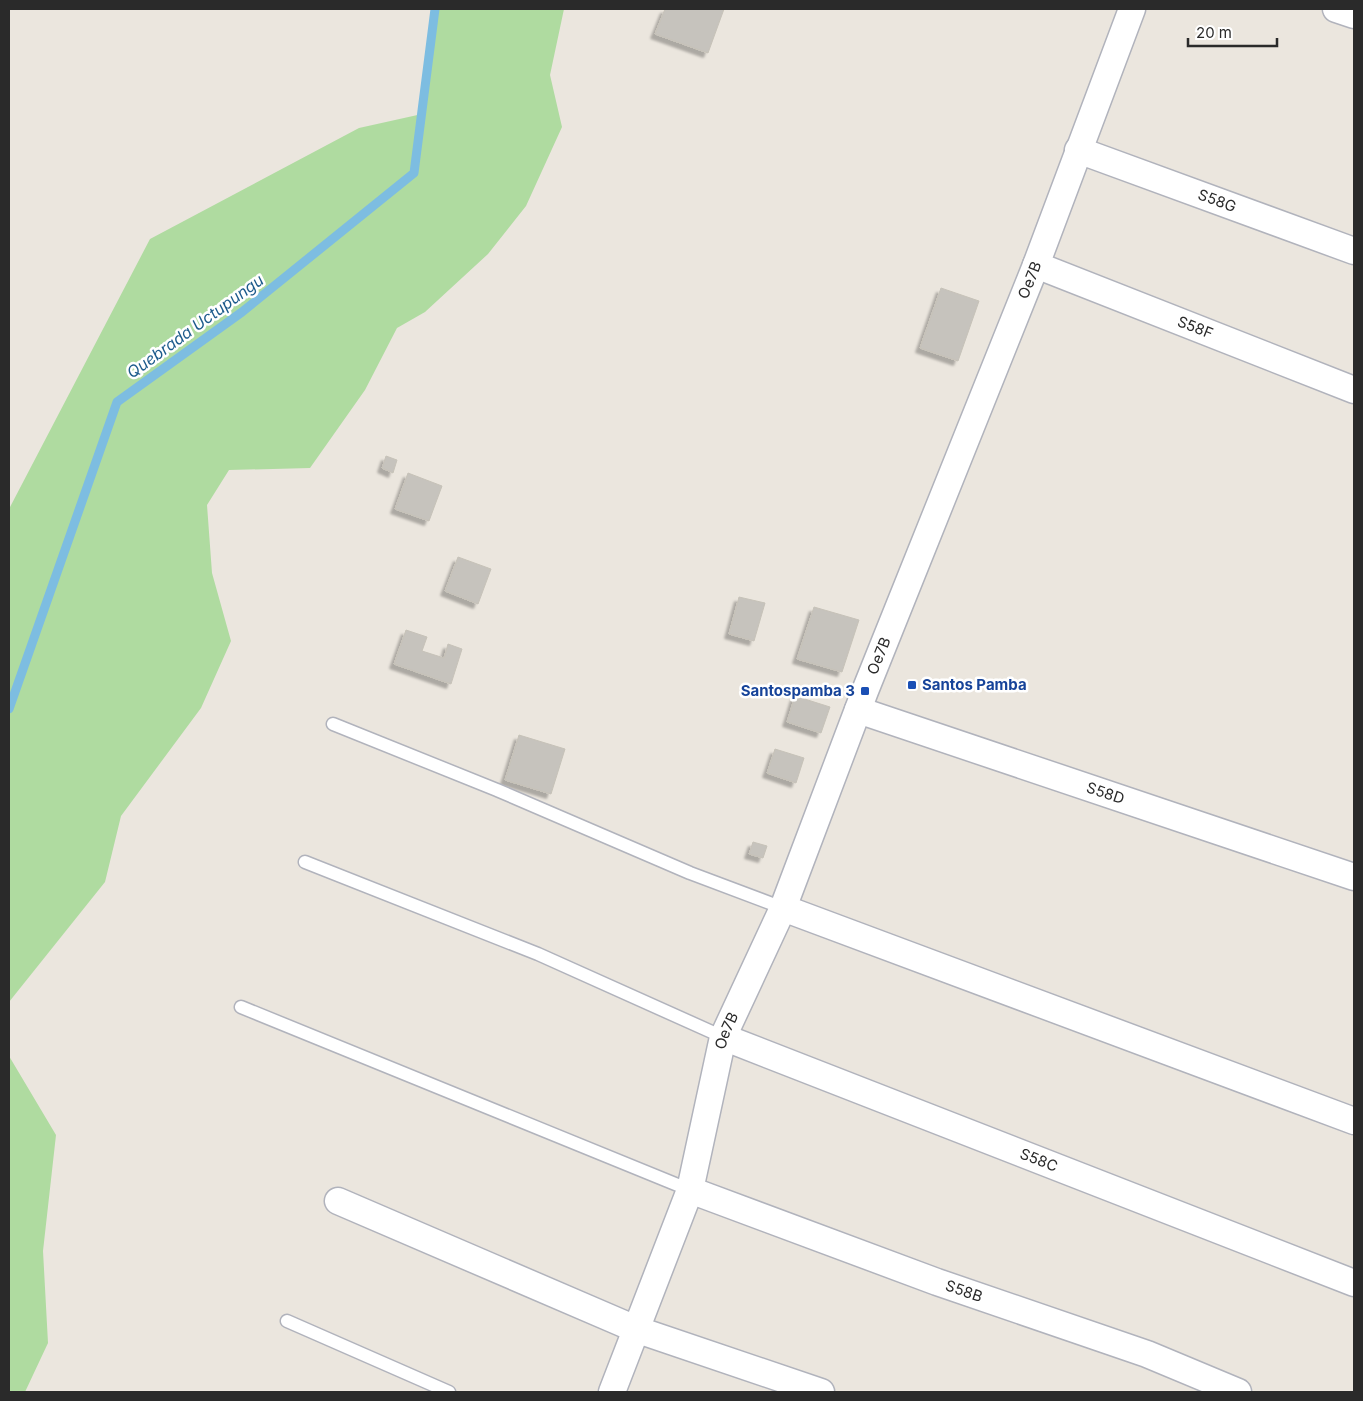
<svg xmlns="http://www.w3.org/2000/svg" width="1363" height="1401" viewBox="0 0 1363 1401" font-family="Inter,sans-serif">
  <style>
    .green { fill: #afdba0 }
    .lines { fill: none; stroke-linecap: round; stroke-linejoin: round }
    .stream { stroke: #7dbde1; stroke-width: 9 }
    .building { fill: #c6c3bd; stroke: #c6c2b8; filter: url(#shadow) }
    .service-casing { stroke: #b1b3bc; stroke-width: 15 }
    .minor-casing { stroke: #b1b3bc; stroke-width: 29 }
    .service { stroke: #fff; stroke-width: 12 }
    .minor { stroke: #fff; stroke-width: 26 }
    .transit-dot { fill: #1a4fb4; stroke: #fff; stroke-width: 2 }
    .labels { text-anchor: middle; stroke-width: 5; stroke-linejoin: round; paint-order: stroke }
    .street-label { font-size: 15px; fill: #2a2a2a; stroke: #fff }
    .transit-label { font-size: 15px; font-weight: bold; fill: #164399; stroke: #fff; text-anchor: start }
    .water-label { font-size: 16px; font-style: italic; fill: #1d5b8c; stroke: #fff }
  </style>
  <defs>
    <filter id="shadow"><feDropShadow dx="-4.5" dy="4.5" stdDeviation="1" flood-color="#0004"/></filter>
  </defs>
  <rect width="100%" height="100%" fill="#ebe6de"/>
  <path class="green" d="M 435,9 L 564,9 L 550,75 L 562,127 L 526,206 L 488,254 L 425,312 L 397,328 L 365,390 L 310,468 L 229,470 L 207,505 L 212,573 L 231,641 L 201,708 L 121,816 L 105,882 L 9,1002 L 9,509 L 150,239 L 359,128 L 422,114 Z
    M 9,1056 L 56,1135 L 43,1251 L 48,1343 L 25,1392 L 9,1392 Z"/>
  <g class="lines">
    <path class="stream" d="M 9,709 L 117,402 L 242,312 L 414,173 L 435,9"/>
  </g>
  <path class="building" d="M 665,9 L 724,9 L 708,53 L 655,34 Z
    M 941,288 L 979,301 L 958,361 L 920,348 Z
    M 386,456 L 397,460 L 393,473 L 382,468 Z
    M 408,473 L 442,486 L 429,521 L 395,509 Z
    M 458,557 L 491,569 L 478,604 L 445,591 Z
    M 739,597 L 765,603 L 754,641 L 729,634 Z
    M 814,607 L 859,620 L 842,672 L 797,659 Z
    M 406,630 L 427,637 L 422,651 L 444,658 L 448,644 L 462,649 L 451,684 L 394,664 Z
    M 795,696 L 830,707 L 821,733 L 787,722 Z
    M 519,735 L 565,749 L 551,794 L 505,780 Z
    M 775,749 L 804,758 L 796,783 L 767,773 Z
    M 753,842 L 767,846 L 763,858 L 749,854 Z"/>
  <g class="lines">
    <defs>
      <path id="service" d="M 333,724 L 497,790 L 690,873 L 783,908
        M 305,862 L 538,954 L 723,1037
        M 241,1007 L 690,1190
        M 287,1321 L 449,1392"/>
      <g id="minor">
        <path d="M 1336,9 L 1354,15"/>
        <path id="s1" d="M 1078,150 L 1354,251"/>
        <path id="s2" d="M 1036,265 L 1354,390"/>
        <path id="s3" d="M 858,710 L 1354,877"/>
        <path d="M 783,908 L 1354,1121"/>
        <path id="s4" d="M 723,1037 L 1354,1283"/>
        <path id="s5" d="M 690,1190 L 937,1282 L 1147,1354 L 1238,1392"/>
        <path d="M 338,1201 L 638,1330 L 821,1392"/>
        <path id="s6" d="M 612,1392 L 690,1190 L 723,1037 L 783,908 L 865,691 L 1036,265 L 1132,9"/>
      </g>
    </defs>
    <use href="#service" class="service-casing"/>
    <use href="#minor" class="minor-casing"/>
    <use href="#service" class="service"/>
    <use href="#minor" class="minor"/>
  </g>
  <g class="transit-dot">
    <rect x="907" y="680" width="10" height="10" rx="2.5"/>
    <rect x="860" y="686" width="10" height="10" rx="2.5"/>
  </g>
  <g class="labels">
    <g class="street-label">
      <text dy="5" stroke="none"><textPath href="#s1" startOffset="148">S58G</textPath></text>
      <text dy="5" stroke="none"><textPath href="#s6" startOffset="1190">Oe7B</textPath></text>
      <text dy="5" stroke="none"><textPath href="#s2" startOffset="171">S58F</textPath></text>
      <text dy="5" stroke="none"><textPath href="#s6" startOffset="785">Oe7B</textPath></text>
      <text dy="5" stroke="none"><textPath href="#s3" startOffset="261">S58D</textPath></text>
      <text dy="5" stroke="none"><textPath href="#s6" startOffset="380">Oe7B</textPath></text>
      <text dy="5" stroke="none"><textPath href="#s4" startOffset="339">S58C</textPath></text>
      <text dy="5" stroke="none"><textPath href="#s5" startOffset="292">S58B</textPath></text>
    </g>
    <g class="transit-label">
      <text x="922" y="690">Santos Pamba</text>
      <text x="855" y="696" text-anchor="end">Santospamba 3</text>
    </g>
    <g class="water-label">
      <text transform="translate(195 326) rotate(-36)" y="6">Quebrada Uctupungu</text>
    </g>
  </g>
  <rect width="1363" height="1401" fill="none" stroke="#2a2a2a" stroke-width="20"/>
  <path d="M1188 38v8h89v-8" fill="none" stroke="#2a2a2a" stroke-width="2.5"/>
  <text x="1196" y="38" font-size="15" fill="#2a2a2a" stroke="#ffffff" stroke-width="4" paint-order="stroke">20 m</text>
</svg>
